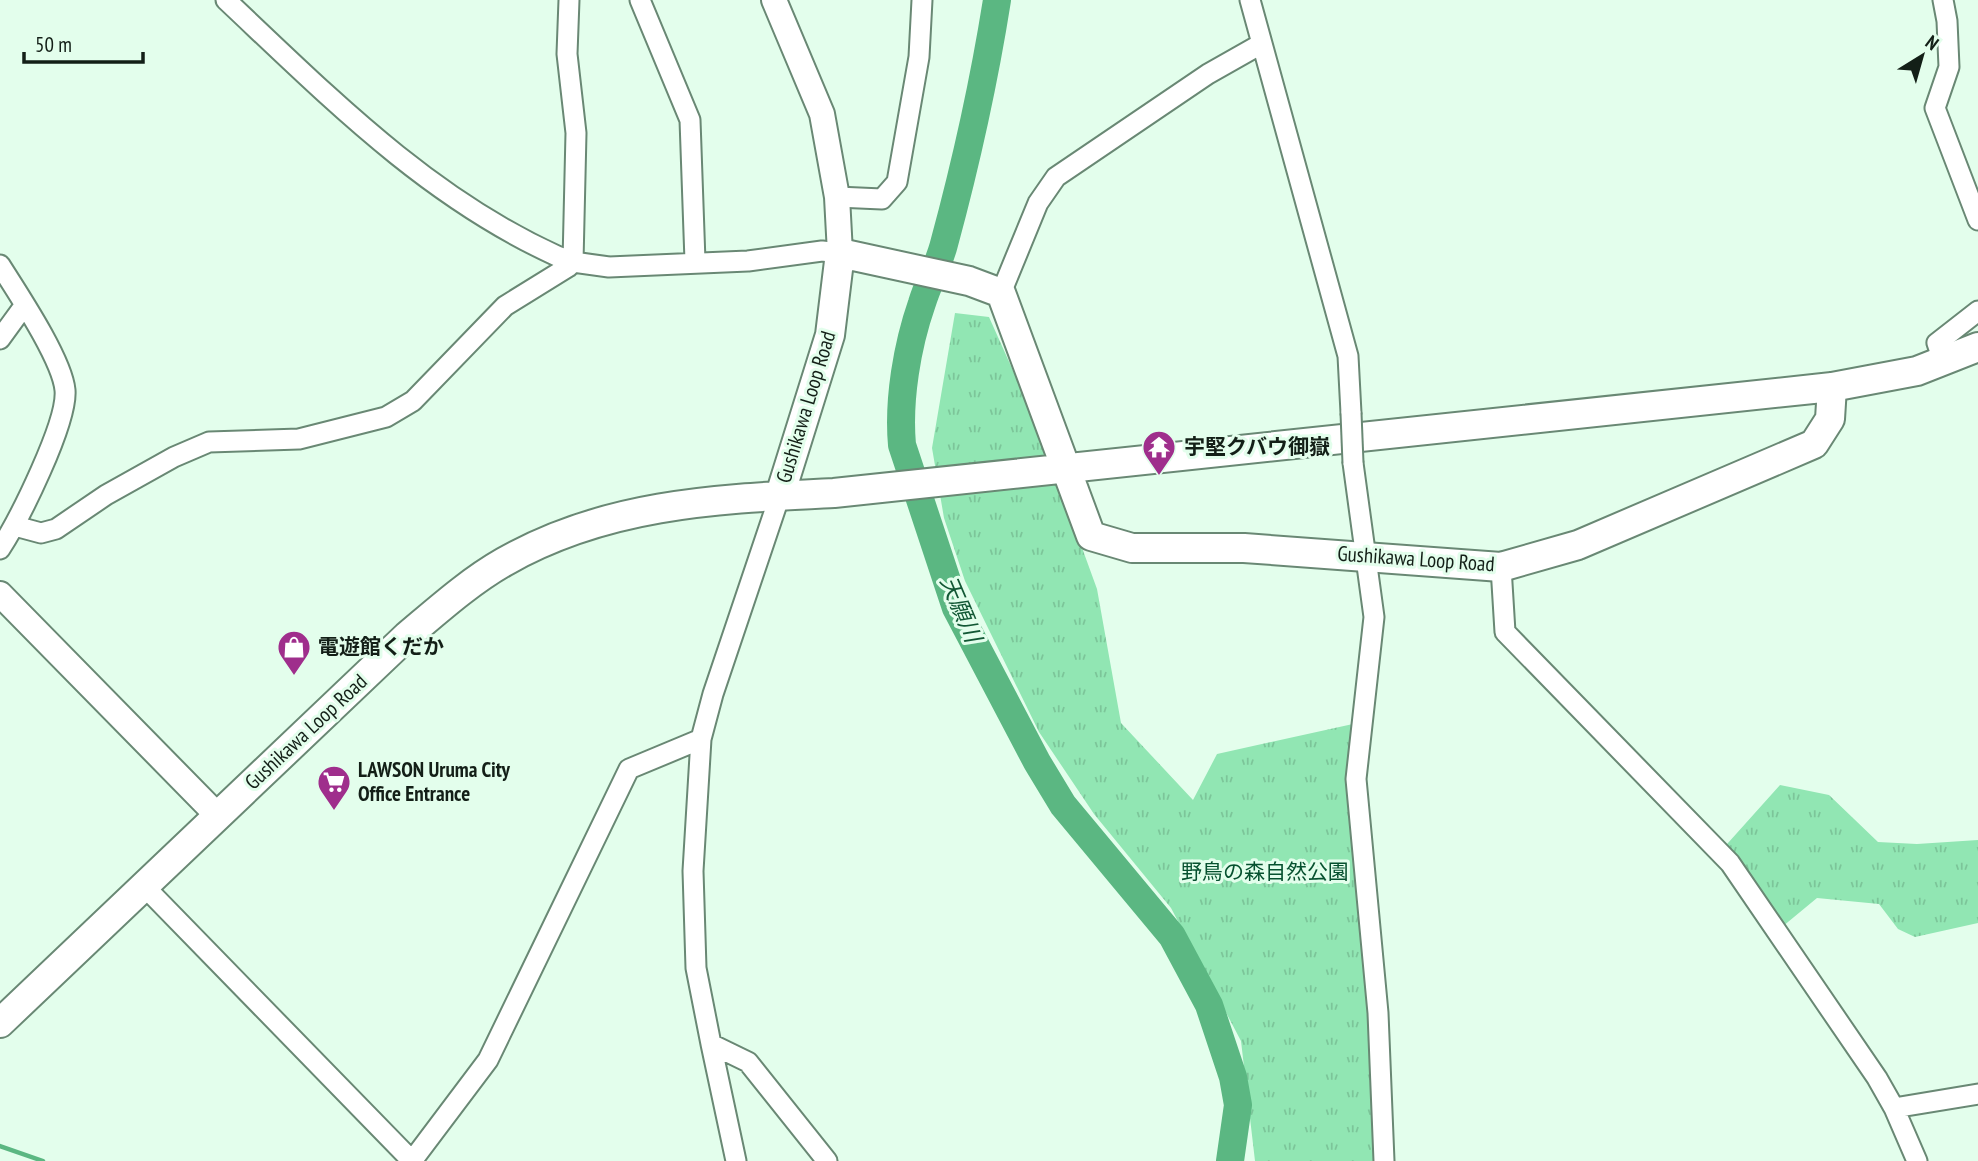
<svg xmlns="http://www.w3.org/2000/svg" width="1978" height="1161" viewBox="0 0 1978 1161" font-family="'PT Sans Narrow','Noto Sans JP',sans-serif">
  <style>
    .park { fill: url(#park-tufts) }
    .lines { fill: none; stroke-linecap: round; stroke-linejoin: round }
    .stream { stroke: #5bb782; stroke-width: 4.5 }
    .river { stroke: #5bb782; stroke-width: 28 }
    .minor-casing { stroke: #698874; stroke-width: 23 }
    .tertiary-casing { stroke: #698874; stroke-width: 28 }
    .secondary-casing { stroke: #698874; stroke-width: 32 }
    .minor { stroke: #fff; stroke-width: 19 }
    .tertiary { stroke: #fff; stroke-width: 24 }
    .secondary { stroke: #fff; stroke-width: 28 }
    .minor-bridge-casing { stroke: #698874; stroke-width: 23; stroke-linecap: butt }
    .minor-bridge { stroke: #fff; stroke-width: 19 }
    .labels { text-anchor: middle; stroke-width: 6; stroke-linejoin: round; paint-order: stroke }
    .street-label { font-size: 21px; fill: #131f17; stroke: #e3feec }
    .poi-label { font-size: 21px; font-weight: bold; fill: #131f17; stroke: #e3feec; text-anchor: start }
    .park-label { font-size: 21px; fill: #06512f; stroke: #e3feec }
    .water-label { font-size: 23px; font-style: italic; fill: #125835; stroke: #e3feec }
  </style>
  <defs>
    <pattern id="park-tufts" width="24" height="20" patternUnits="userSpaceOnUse" patternTransform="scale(1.75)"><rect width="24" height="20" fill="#91e6b3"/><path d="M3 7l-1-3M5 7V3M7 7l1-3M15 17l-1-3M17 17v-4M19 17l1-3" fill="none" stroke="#7cc599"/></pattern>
  </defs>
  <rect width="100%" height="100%" fill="#e3feec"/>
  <path class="park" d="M 955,313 L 989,317 L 1037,424 L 1097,589 L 1121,723 L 1193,800 L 1217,754 L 1362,722 L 1384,1161 L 1255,1161 L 1241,1041 L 1171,908 L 1094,814 L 1039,732 L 965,581 L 944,518 L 932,448 Z
    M 1780,785 L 1829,795 L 1878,842 L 1917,844 L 1978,840 L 1978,923 L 1915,937 L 1898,929 L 1879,904 L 1817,898 L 1777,931 L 1719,853 Z"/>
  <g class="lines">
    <path class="stream" d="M 0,1146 L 43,1161"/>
    <path class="river" d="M 997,0 C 984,82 966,163 944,244 C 939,264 928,283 922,303 C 907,346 898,400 902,445 L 956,608 L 1037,762 L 1063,805 L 1172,936 L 1209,1005 L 1233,1077 L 1238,1105 L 1230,1161"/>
    <defs>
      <path id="minor" d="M 226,0 C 329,97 427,197 557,256 L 573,262 L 609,267 L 748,261 L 822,251 L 840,253
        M 640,0 L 690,120 L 695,261
        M 1250,0 L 1348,356 L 1351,413
        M 1943,0 L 1947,21 L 1949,67 L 1935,108 L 1978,220
        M 837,197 L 882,199 L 897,182 L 919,57 L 922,0
        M 0,265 C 17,292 62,359 65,390 C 68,422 19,520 0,549
        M 1001,293 L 1038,203 L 1056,177 L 1208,74 L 1261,44
        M 0,339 L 24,306
        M 1943,361 L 1937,343 L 1978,311
        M 1353,463 L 1374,617 L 1356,779 L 1378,1013 L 1384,1161
        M 780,495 L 713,694 L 701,739 L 693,871 L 696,968 L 711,1044 L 748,1062 L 827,1161
        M 15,526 L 41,533 L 56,529 L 106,495 L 174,457 L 209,442 L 299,439 L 386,417 L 413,401 L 505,306 L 568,267 L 573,262 L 576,133 L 567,54 L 569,0
        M 1501,567 L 1505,632 L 1730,863 L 1877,1078 L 1894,1108 L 1917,1161
        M 144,886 L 412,1161
        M 711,1044 L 736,1161
        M 1894,1108 L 1978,1094
        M 412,1161 L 488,1060 L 629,769 L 701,739"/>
      <path id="tertiary" d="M 774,0 L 822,114 L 837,197 L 840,253
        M 0,594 L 218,816"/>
      <path id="secondary" d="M 780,495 L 830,335 L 840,253 L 969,281 L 1001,293 L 1091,536 L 1132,548 L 1244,548 L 1501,567 L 1578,545 L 1814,444 L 1830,419 L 1832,387
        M 0,1023 L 407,636 C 438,610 469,582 504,562 C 607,503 719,499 834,493 L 1832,387 L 1917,371 L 1978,347"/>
    </defs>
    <use href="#minor" class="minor-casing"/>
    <use href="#tertiary" class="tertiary-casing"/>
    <use href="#secondary" class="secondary-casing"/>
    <use href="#minor" class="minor"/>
    <use href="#tertiary" class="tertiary"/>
    <use href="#secondary" class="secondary"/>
    <defs>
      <path id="minor-bridge" d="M 1351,413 L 1353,463"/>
    </defs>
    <use href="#minor-bridge" class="minor-bridge-casing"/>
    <use href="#minor-bridge" class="minor-bridge"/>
  </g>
  <defs>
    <symbol id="temple-pin" viewBox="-11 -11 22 30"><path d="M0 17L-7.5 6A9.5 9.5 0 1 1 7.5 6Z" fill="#9f2e8c" stroke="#e3feec"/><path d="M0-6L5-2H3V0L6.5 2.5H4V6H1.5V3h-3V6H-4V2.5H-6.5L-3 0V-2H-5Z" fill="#fff"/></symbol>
    <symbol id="shop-pin" viewBox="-11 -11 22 30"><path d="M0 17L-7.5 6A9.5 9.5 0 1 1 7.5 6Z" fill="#9f2e8c" stroke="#e3feec"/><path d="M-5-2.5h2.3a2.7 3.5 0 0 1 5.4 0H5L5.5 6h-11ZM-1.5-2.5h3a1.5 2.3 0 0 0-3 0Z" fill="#fff"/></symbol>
    <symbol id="supermarket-pin" viewBox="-11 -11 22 30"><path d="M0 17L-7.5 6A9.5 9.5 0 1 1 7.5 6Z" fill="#9f2e8c" stroke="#e3feec"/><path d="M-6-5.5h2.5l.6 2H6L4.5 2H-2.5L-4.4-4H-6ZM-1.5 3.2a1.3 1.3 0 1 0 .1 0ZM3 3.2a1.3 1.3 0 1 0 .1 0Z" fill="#fff"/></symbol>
  </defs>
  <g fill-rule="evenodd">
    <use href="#temple-pin" x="1140" y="428" width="38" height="52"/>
    <use href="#shop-pin" x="275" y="628" width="38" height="52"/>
    <use href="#supermarket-pin" x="315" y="763" width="38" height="52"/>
  </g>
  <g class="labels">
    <g class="street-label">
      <text transform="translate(806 407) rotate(-73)" y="7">Gushikawa Loop Road</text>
      <text transform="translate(1416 559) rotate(4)" y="7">Gushikawa Loop Road</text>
      <text transform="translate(306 732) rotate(-43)" y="7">Gushikawa Loop Road</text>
    </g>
    <g class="poi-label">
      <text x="1184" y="454">宇堅クバウ御嶽</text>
      <text x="318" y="654">電遊館くだか</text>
      <text x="358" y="777">LAWSON Uruma City<tspan x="358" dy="24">Office Entrance</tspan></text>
    </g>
    <g class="park-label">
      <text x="1265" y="879">野鳥の森自然公園</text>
    </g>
    <g class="water-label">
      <text transform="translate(961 609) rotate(67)" y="8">天願川</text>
    </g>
  </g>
  <g transform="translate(1922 56) rotate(37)" stroke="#e3feec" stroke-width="5" paint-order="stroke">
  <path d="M0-5L12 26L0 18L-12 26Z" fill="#131f17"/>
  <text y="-10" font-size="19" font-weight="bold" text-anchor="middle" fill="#131f17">N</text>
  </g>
  <path d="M24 52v10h119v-10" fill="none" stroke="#131f17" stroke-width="3.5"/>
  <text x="35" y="52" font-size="21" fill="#131f17" stroke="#e3feec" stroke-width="5" paint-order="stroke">50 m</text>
</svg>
